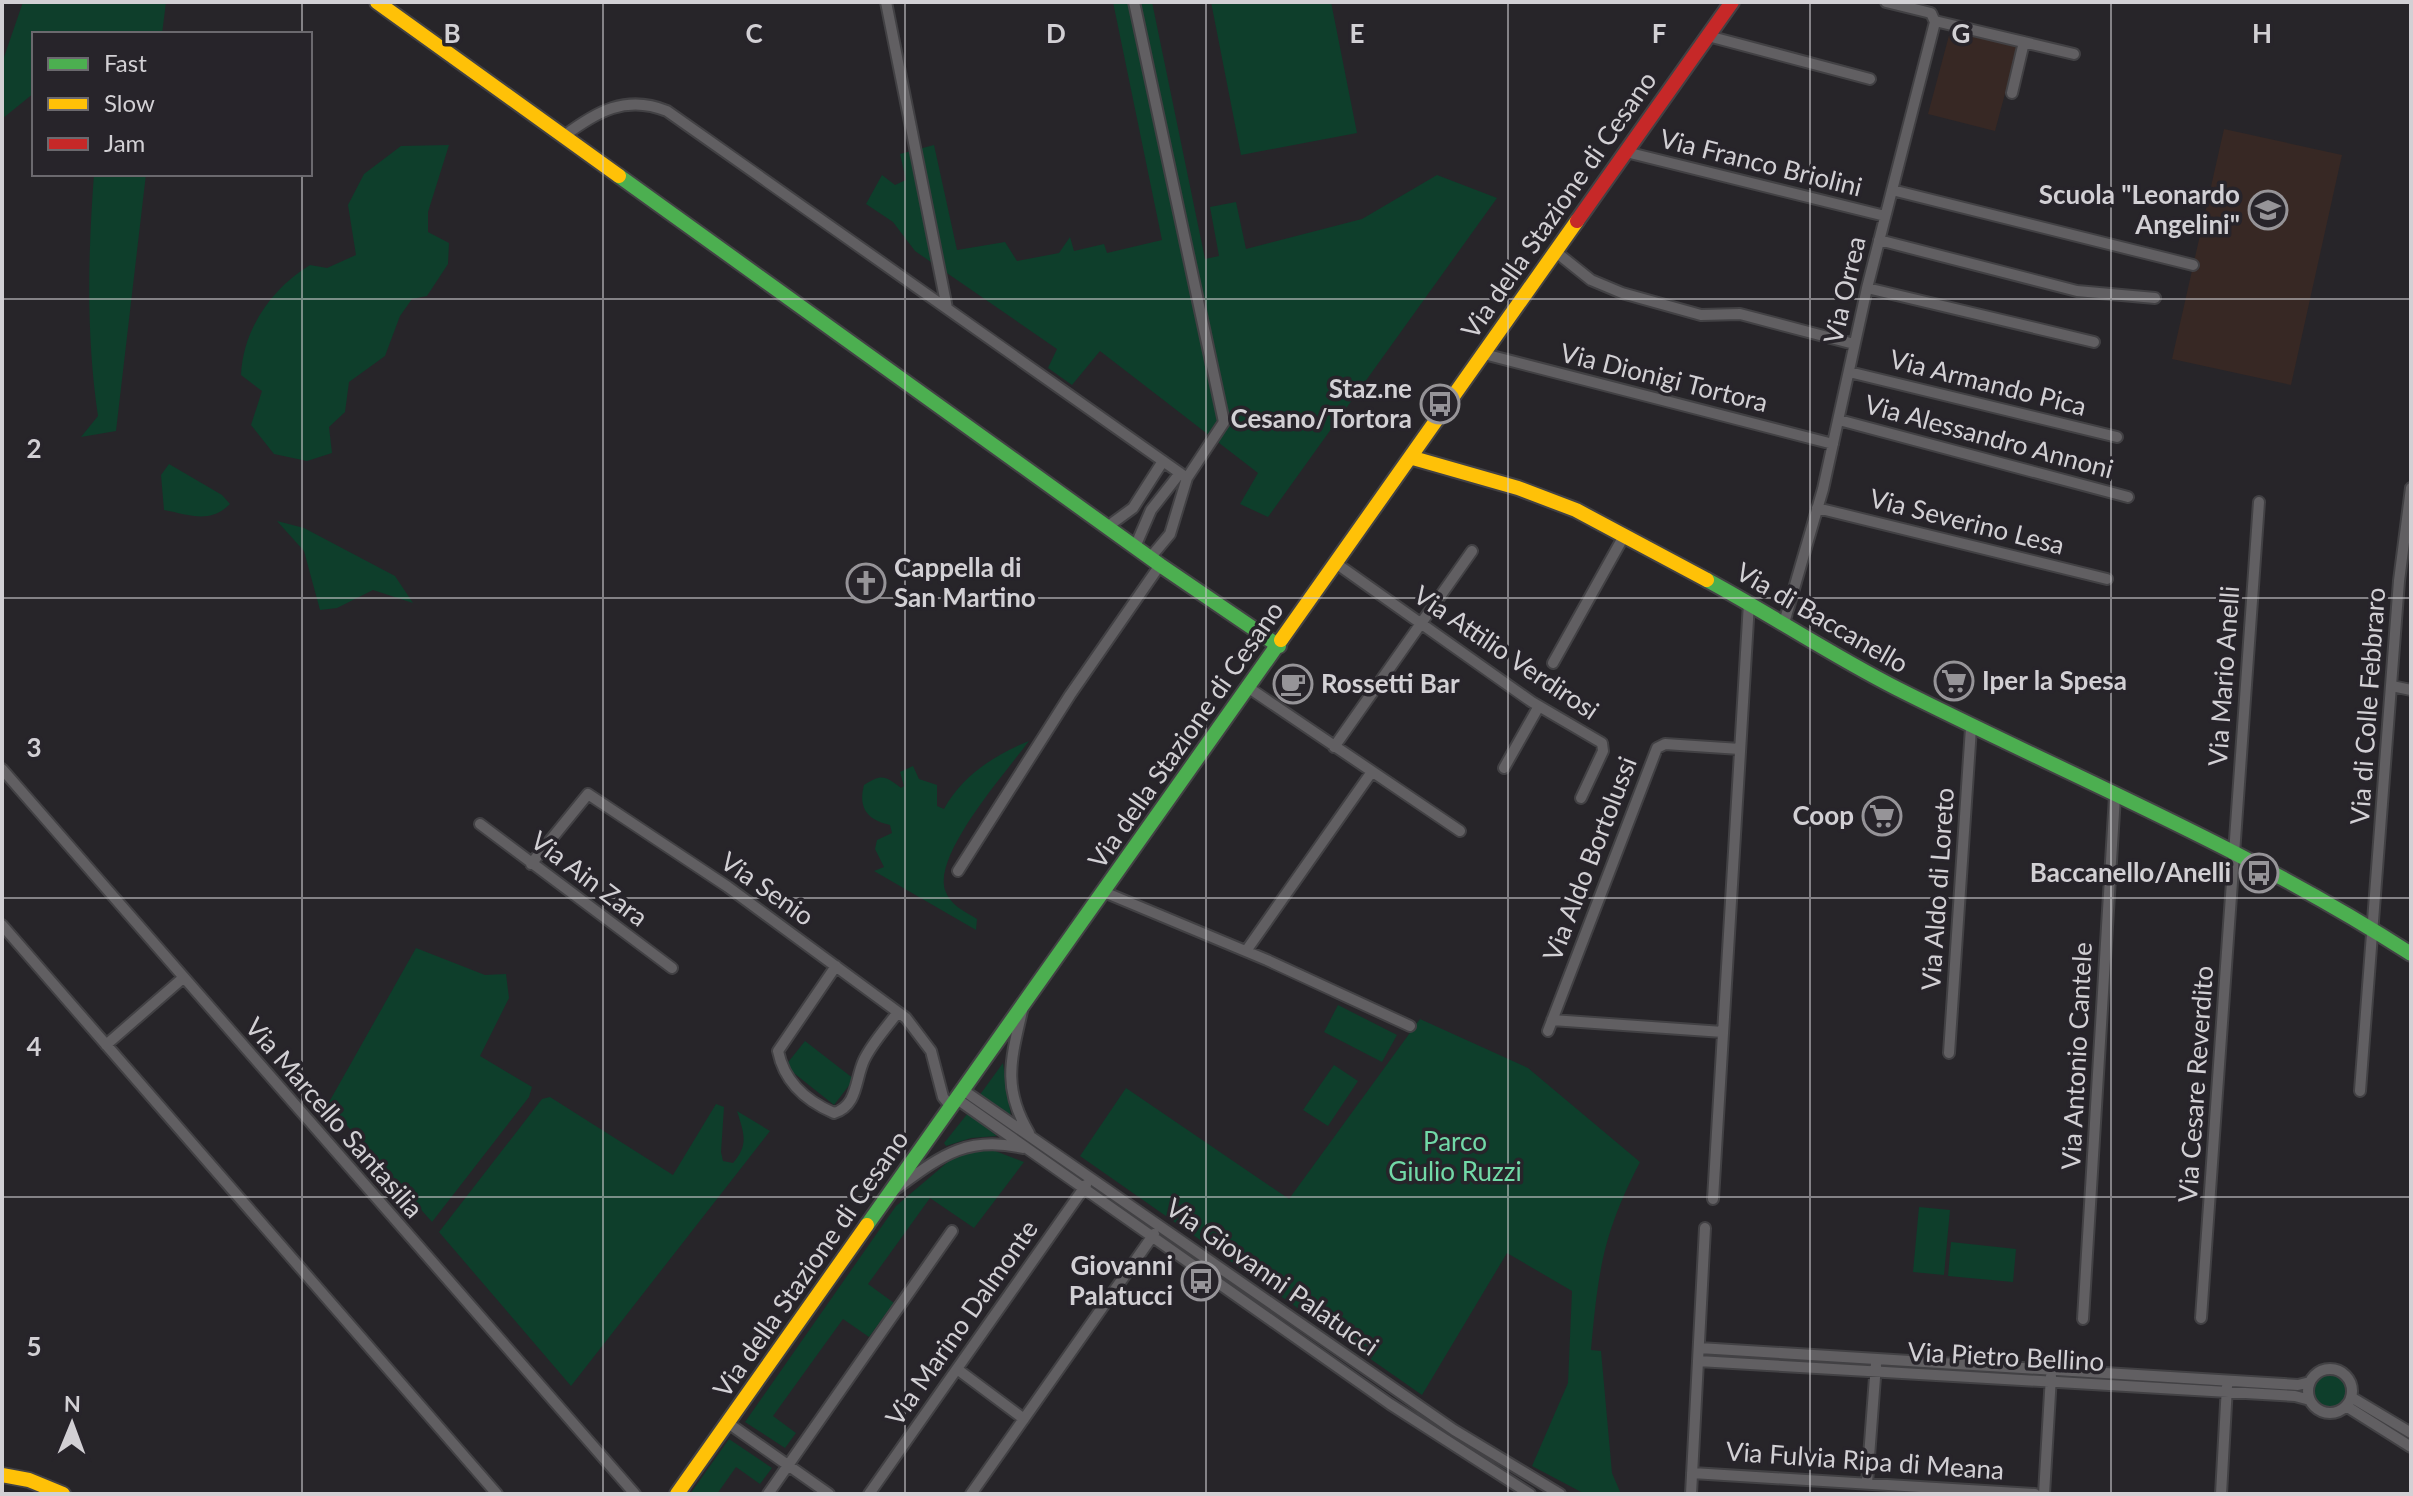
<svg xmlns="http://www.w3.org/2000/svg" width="2413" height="1496" viewBox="0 0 2413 1496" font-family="Lato,sans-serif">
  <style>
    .education { fill: #372824 }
    .green { fill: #0e3e2b }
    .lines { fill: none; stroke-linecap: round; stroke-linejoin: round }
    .street-casing { stroke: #424144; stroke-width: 14 }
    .fast-casing { stroke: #424144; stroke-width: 18 }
    .slow-casing { stroke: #424144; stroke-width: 18 }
    .jam-casing { stroke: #424144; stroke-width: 18 }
    .street { stroke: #615f62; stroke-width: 10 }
    .fast { stroke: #4caf50; stroke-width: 14 }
    .slow { stroke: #ffc107; stroke-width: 14 }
    .jam { stroke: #c62828; stroke-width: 14 }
    .grid { fill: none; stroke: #d2d0d4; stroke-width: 2; stroke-opacity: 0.55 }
    .labels { text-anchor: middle; stroke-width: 7; stroke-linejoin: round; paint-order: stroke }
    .street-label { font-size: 26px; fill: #d2d0d4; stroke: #27242a }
    .poi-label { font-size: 26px; font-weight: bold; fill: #d2d0d4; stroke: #27242a; text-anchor: end }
    .park-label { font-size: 26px; fill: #71d9a7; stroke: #27242a }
    .grid-label { font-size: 26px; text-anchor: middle; font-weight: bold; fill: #d2d0d4; stroke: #27242a; stroke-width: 7; stroke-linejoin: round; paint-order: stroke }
  </style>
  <rect width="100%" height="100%" fill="#272529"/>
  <path class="education" d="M 1951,28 L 2018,45 L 1995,131 L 1928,114 Z
    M 2224,129 L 2342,155 L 2291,385 L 2172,359 Z"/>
  <path class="green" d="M 23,2 L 166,2 L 162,34 L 34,34 L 34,93 L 2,119 L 2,63 Z
    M 1113,2 L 1152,2 L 1205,259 L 1219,256 L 1210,207 L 1236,202 L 1246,249 L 1362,219 L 1437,175 L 1497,198 L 1268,517 L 1240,504 L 1258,473 L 1100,351 L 1072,385 L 1048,368 L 1057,349 L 915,251 L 893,222 L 866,204 L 882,175 L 895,185 L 906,180 L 900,154 L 934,145 L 957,250 L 1005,242 L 1017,261 L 1059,253 L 1070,237 L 1074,251 L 1104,244 L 1107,253 L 1162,240 Z
    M 1211,2 L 1331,2 L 1357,133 L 1241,155 Z
    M 449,145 L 428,212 L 428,232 L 449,243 L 448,264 L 427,296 L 412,299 L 400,316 L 385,356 L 349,382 L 345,412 L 329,427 L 332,453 L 307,461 L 274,454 L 251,425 L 262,391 L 241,375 C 243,329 272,288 310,265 L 327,268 L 356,255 L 348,205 L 364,174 L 401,146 Z
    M 94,174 L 146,174 L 116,431 L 81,437 L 98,416 C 86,335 88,256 94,174 Z
    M 169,464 L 222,495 L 230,504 C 210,524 190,515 164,510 L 161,475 Z
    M 277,521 L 304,528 L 395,576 L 413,603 L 373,590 L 337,608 L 320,610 L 304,551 Z
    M 1029,741 C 1007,771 933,854 945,890 C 950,905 964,911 977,919 L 976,930 L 874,871 L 884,867 L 875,849 L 877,840 L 892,833 L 890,825 C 867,820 858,808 864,785 C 881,774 885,775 901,788 L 904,786 L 900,772 L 913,766 L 919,779 L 937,785 L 937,806 L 944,809 C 962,776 994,755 1029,741 Z
    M 416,948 L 485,975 L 506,974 L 509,998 L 480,1056 L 532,1087 L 529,1097 L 432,1222 L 328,1104 Z
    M 1338,1005 L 1397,1035 L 1382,1062 L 1324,1032 Z
    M 1420,1019 L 1528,1068 L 1640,1162 C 1603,1233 1598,1272 1591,1350 L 1601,1351 L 1612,1473 L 1621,1494 L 1585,1494 L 1532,1466 L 1568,1383 L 1572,1291 L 1507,1253 L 1422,1395 L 1080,1156 L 1126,1088 L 1289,1199 Z
    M 805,1041 L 854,1079 L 834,1105 L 785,1066 Z
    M 1003,1063 L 1011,1117 L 979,1096 Z
    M 1334,1065 L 1358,1081 L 1328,1126 L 1303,1110 Z
    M 550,1097 L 673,1175 L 716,1104 L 724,1107 L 721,1152 L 723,1161 L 733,1163 C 749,1145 744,1133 737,1111 L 770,1131 L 571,1386 L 439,1232 L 542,1099 Z
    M 968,1113 L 997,1136 L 971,1138 L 946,1146 L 944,1143 Z
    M 990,1149 L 1024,1162 L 974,1228 L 930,1198 L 868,1284 L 894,1303 L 869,1337 L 843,1319 L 773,1416 L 796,1433 L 785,1448 L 745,1422 L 896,1206 L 949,1161 L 962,1154 Z
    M 1919,1207 L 1950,1210 L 1944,1275 L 1913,1272 Z
    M 1951,1242 L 2016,1249 L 2013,1282 L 1948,1276 Z
    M2314 1391a16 16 0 1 1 32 0a16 16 0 1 1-32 0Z
    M 729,1439 L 772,1468 L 760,1484 L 736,1467 L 717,1494 L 690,1494 Z"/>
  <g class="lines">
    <defs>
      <path id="street" d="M 886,2 L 947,308
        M 1134,2 L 1224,422 L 1187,478 L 1170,534 L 1150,558
        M 1935,21 L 2074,54
        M 1708,36 L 1870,79
        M 2012,93 L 2024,42
        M 564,136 C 596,112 626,94 667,111 L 1187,478
        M 1626,152 L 1885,216
        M 1892,190 L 2193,265
        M 1879,240 L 2077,291 L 2155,298
        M 1556,252 L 1591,280 L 1622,293 L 1701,315 L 1740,314 L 1854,344
        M 1867,288 L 2094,342
        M 1484,354 L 1833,444
        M 1849,372 L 2117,437
        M 1839,420 L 2128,497
        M 1817,508 L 2107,579
        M 1107,527 L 1133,508 L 1163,461
        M 1135,547 L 1151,510 L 1180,473
        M 1337,564 L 1532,702 L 1602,743 L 1603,751 L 1581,798
        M 1784,623 L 1823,489 L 1867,288 L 1935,22 L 1931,13 L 1886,2
        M 1553,663 L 1624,536
        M 2392,686 L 2411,690
        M 1249,688 L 1460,831
        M 1334,747 L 1472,551
        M 1504,768 L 1539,706
        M 2,769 L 635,1494
        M 480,824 L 672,968
        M 531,864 L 588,794 L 728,887 L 906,1018 L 931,1051 L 943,1097 L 951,1107
        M 958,871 L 1070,695 L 1160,565
        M 1104,892 L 1267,960 L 1410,1026
        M 2,925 L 497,1494
        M 1246,951 L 1371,773
        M 836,966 L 778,1051 C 784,1081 806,1101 834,1113 C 858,1106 855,1079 864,1060 C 872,1043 887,1027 898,1012
        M 1022,1011 C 1011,1059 1002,1088 1029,1133
        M 1552,1020 L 1723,1032
        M 1548,1031 L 1657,748 L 1665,744 L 1740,749
        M 106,1045 L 183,978
        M 1949,1053 L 1971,728
        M 963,1090 L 1454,1430 L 1560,1494
        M 2360,1091 L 2399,581 L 2411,488
        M 957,1099 L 1390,1404 L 1530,1494
        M 897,1188 C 941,1156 967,1135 1023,1148
        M 1713,1199 L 1749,603
        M 2201,1318 L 2259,502
        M 2083,1319 L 2115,796
        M 1699,1348 L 2298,1385 L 2310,1382
        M 1698,1361 L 2295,1396 L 2310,1400
        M 957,1369 L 1024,1419
        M2308 1391a22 22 0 1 1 44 0a22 22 0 1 1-44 0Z
        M 2351,1397 L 2411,1433
        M 2346,1406 L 2411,1447
        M 728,1423 L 829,1494
        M 1692,1473 L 2035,1494
        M 1867,1483 L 1876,1364
        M 768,1494 L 952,1231
        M 869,1494 L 1086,1185
        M 971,1494 L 1154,1234
        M 1691,1494 L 1705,1228
        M 2044,1494 L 2051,1376
        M 2221,1494 L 2227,1386"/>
      <path id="fast" d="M 619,176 L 1160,565 L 1279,646
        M 1707,580 C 1770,614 1831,655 1896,688 C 2068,775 2249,849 2411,954
        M 867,1225 L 1281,640"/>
      <path id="slow" d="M 377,2 L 619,176
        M 1413,458 L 1518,488 L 1576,510 L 1707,580
        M 1281,640 L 1577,221
        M 2,1475 L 29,1480 L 63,1494
        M 677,1494 L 867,1225"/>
      <path id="jam" d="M 1577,221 L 1732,2"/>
    </defs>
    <use href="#street" class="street-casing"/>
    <use href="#fast" class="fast-casing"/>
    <use href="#slow" class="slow-casing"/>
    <use href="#jam" class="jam-casing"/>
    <use href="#street" class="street"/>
    <use href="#fast" class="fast"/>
    <use href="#slow" class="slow"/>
    <use href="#jam" class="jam"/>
  </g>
  <path class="grid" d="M 302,2 L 302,34M 603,2 L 603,1494M 905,2 L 905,1494M 1206,2 L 1206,1494M 1508,2 L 1508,1494M 1810,2 L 1810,1494M 2111,2 L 2111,1494M 302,174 L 302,1494M 2,299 L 2411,299M 2,598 L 2411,598M 2,898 L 2411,898M 2,1197 L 2411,1197"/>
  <defs>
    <symbol id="school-ring" viewBox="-11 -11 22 22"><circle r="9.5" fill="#27242a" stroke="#969498" stroke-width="1.5"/><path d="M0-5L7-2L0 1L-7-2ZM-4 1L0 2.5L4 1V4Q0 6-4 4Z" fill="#969498"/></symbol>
    <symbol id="bus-ring" viewBox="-11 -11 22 22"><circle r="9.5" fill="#27242a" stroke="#969498" stroke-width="1.5"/><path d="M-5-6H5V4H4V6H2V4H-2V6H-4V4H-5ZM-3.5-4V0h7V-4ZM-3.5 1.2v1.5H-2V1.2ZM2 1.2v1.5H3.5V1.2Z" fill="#969498"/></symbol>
    <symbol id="church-ring" viewBox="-11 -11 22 22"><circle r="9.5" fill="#27242a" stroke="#969498" stroke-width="1.5"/><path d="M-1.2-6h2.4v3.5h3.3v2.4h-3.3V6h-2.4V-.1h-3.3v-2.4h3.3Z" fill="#969498"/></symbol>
    <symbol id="supermarket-ring" viewBox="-11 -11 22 22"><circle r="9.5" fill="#27242a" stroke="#969498" stroke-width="1.5"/><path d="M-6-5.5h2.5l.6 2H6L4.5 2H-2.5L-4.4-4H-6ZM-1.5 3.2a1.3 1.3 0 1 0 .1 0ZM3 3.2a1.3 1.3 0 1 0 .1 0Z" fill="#969498"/></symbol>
    <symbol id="cafe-ring" viewBox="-11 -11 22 22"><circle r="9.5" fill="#27242a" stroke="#969498" stroke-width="1.5"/><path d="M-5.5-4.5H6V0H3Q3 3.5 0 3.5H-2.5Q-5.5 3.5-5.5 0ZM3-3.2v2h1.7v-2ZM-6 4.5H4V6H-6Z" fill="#969498"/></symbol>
  </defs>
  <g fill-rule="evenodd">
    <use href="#school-ring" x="2246" y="188" width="44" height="44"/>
    <use href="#bus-ring" x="1418" y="382" width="44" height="44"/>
    <use href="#church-ring" x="844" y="561" width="44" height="44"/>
    <use href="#supermarket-ring" x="1932" y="659" width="44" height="44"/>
    <use href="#cafe-ring" x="1271" y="662" width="44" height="44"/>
    <use href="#supermarket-ring" x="1860" y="794" width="44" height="44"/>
    <use href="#bus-ring" x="2237" y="851" width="44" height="44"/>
    <use href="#bus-ring" x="1179" y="1259" width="44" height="44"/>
  </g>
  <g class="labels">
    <g class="street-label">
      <text transform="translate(1761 163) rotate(14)" y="9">Via Franco Briolini</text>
      <text transform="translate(1559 205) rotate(-55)" y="9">Via della Stazione di Cesano</text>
      <text transform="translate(1845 290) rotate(-77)" y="9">Via Orrea</text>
      <text transform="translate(1664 378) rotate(14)" y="9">Via Dionigi Tortora</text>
      <text transform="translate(1988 383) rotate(14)" y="9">Via Armando Pica</text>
      <text transform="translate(1989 437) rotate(15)" y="9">Via Alessandro Annoni</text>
      <text transform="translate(1967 522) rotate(14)" y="9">Via Severino Lesa</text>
      <text transform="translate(1822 618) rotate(30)" y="9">Via di Baccanello</text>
      <text transform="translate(1506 653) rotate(34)" y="9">Via Attilio Verdirosi</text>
      <text transform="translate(2224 676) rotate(-86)" y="9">Via Mario Anelli</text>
      <text transform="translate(2368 706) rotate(-86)" y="9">Via di Colle Febbraro</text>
      <text transform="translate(1186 735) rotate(-55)" y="9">Via della Stazione di Cesano</text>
      <text transform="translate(1590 859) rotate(-69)" y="9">Via Aldo Bortolussi</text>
      <text transform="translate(589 879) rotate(37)" y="9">Via Ain Zara</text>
      <text transform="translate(767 889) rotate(35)" y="9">Via Senio</text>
      <text transform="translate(1938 889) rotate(-86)" y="9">Via Aldo di Loreto</text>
      <text transform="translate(2077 1056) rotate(-87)" y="9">Via Antonio Cantele</text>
      <text transform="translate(2196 1084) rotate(-86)" y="9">Via Cesare Reverdito</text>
      <text transform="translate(334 1118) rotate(49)" y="9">Via Marcello Santasilia</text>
      <text transform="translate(811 1264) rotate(-55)" y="9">Via della Stazione di Cesano</text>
      <text transform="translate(1272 1277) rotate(35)" y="9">Via Giovanni Palatucci</text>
      <text transform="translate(962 1323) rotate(-55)" y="9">Via Marino Dalmonte</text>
      <text transform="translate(2006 1357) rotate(3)" y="9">Via Pietro Bellino</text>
      <text transform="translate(1865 1461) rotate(4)" y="9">Via Fulvia Ripa di Meana</text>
    </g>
    <g class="poi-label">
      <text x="2240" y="204">Scuola "Leonardo<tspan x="2240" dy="30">Angelini"</tspan></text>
      <text x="1412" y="398">Staz.ne<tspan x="1412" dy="30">Cesano/Tortora</tspan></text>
      <text x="894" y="577" text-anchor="start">Cappella di<tspan x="894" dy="30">San Martino</tspan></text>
      <text x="1982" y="690" text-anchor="start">Iper la Spesa</text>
      <text x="1321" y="693" text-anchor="start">Rossetti Bar</text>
      <text x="1854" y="825">Coop</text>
      <text x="2231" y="882">Baccanello/Anelli</text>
      <text x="1173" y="1275">Giovanni<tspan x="1173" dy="30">Palatucci</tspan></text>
    </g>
    <g class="park-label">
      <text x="1455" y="1151">Parco<tspan x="1455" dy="30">Giulio Ruzzi</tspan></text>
    </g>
  </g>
  <g class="grid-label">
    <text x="452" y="43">B</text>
    <text x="754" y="43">C</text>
    <text x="1056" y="43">D</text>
    <text x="1357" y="43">E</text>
    <text x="1659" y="43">F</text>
    <text x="1961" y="43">G</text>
    <text x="2262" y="43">H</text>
    <text x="34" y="458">2</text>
    <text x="34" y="757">3</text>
    <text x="34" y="1056">4</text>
    <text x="34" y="1356">5</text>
  </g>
  <rect width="2413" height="1496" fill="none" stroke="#d2d0d4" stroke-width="8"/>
  <rect x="32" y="32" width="280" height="144" fill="#27242a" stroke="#6b696e" stroke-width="2"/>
  <rect x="48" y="58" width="40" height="12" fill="#4caf50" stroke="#6b696e" stroke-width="2"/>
  <text x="104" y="72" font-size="24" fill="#d2d0d4">Fast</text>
  <rect x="48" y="98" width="40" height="12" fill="#ffc107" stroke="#6b696e" stroke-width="2"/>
  <text x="104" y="112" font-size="24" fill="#d2d0d4">Slow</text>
  <rect x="48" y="138" width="40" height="12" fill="#c62828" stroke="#6b696e" stroke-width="2"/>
  <text x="104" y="152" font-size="24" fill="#d2d0d4">Jam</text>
  <g transform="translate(72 1424) rotate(1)" stroke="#27242a" stroke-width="6" paint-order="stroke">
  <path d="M0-6L14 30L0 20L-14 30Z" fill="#d2d0d4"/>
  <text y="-12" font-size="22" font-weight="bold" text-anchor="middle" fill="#d2d0d4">N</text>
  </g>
</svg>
